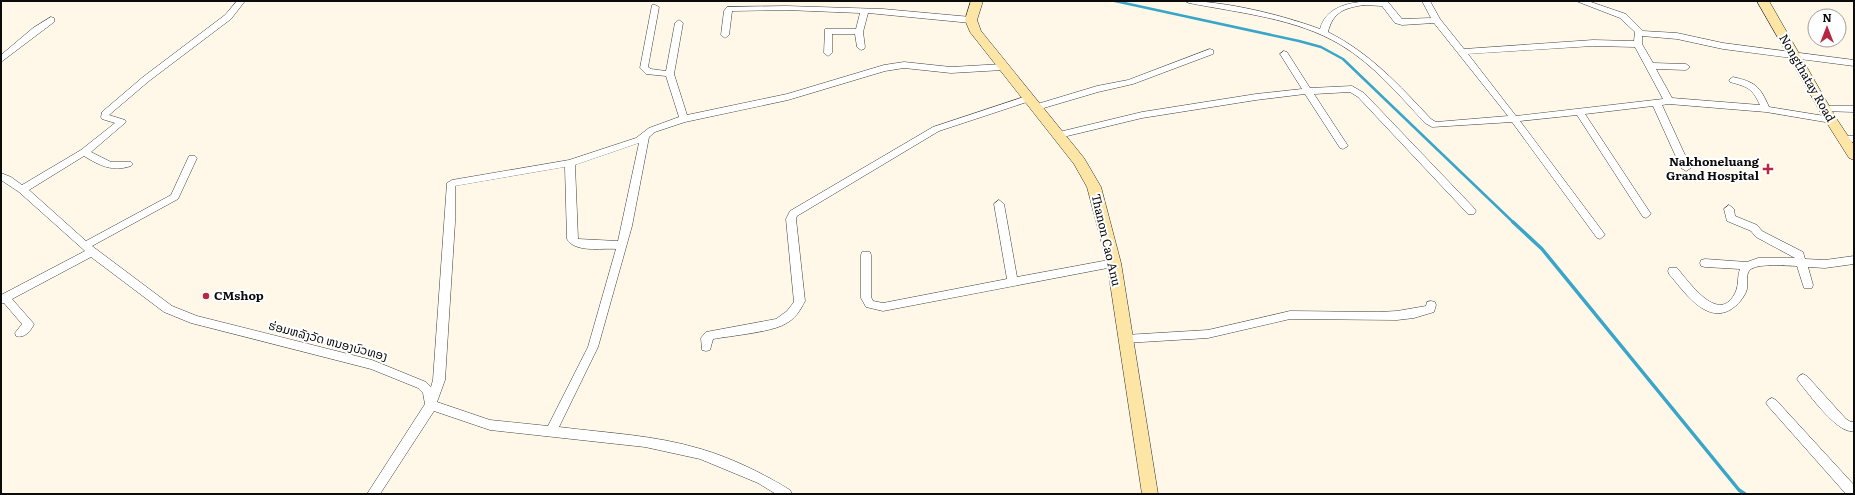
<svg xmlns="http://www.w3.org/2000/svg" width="1855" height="495" viewBox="0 0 1855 495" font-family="Literata,'Noto Sans Lao',serif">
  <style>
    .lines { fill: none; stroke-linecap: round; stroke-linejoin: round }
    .stream-far1 { stroke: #38a5c9; stroke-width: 2.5 }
    .stream { stroke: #38a5c9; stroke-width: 3.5 }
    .street-casing { stroke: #3e3e3e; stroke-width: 1 }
    .secondary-casing { stroke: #2d2d2d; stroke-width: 1 }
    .street { fill: #fff; fill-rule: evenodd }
    .secondary { fill: #fde6a5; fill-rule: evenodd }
    .poi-dot { fill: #b62743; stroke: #fff; stroke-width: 1.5 }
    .labels { text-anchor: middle; stroke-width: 4; stroke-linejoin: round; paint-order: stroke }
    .street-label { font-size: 12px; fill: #0b0b0b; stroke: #fff }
    .poi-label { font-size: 12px; font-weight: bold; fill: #0b0b0b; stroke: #fff; text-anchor: end }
  </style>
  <rect width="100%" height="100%" fill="#fff7e8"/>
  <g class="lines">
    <path class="stream-far1" d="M 1115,1 L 1299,41 L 1321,47 L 1343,59 L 1514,223"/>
    <path class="stream" d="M 1513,222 L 1542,249 L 1739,490 L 1745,494"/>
    <defs>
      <path id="street" d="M 237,1 L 245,1 L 231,19 L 149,81 L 109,115 L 125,120 L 126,122 L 91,152 L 111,162 L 131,162 L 133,164 L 131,166 C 113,172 100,166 84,156 L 29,190 L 86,241 L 171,195 L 189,156 L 195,156 L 197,158 L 178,199 L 92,246 L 172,306 L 197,316 L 372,360 L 426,382 L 431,387 L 433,380 L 447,183 L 452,180 L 569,160 L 636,138 L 649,128 L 679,117 L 666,76 L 646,74 L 640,68 L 652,5 L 655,5 L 659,7 L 648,67 L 651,69 L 666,71 L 675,23 L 679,20 L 683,23 L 674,74 L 687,115 L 787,94 L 884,65 L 904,62 L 951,67 L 1003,64 L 1007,67 L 1003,70 L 951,73 L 904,68 L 885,71 L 788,100 L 685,122 L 655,132 L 649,137 L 632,226 L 598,347 L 559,427 C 606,433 655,435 701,449 C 732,458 764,474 790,490 L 792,494 L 776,494 L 758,483 L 700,459 L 645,447 L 490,430 L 434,411 L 380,494 L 367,494 L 425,404 L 423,393 L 418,388 L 371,369 L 191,323 L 164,312 L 91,257 L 12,299 L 34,324 C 31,331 24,339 16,336 L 15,333 L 22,324 L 4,303 L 1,304 L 1,295 L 85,251 L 19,192 L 1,180 L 1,173 L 11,177 L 22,185 L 81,150 L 115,123 L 102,119 L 101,117 L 102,112 L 143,77 L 225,15 ZM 639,143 L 618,241 L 578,239 L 575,165 ZM 565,167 L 567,239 C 575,253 601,248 616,249 L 588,347 L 548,426 L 490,420 L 437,402 L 445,380 L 455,222 L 455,186 Z
        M 1185,1 C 1226,1 1282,15 1320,29 C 1327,1 1364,0 1388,2 L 1402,19 L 1431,18 L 1422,1 L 1430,1 L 1440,19 L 1464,49 L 1593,40 L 1634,41 L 1635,32 L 1620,18 L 1576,1 L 1588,1 L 1626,14 L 1643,31 L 1677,33 L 1723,43 L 1854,60 L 1854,66 L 1723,49 L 1677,39 L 1642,36 L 1642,44 L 1653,63 L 1686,64 L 1690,67 L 1686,70 L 1656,69 L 1672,98 L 1760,105 C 1752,88 1748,87 1730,82 L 1729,80 L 1733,77 C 1755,82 1760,86 1769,107 L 1831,117 L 1835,120 L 1831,123 L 1766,112 L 1669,104 L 1662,105 L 1691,168 L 1686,171 L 1681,168 L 1653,106 L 1585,114 L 1649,211 L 1651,214 L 1646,218 L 1643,217 L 1577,115 L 1520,121 L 1603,232 L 1605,235 L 1600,239 L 1597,238 L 1512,122 L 1432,127 L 1425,123 C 1399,95 1374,65 1341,45 C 1296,18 1239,13 1189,3 ZM 1364,5 L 1382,6 L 1395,23 L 1402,25 L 1434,23 L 1508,116 L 1436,122 L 1431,119 C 1399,85 1370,53 1328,32 C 1333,12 1344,8 1364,5 ZM 1593,46 L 1635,47 L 1663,99 L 1516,116 L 1468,54 Z
        M 786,6 L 883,9 L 971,17 L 975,20 L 971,23 L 868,13 L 863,32 L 865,47 L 864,49 L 861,50 L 857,47 L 855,34 L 832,34 L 832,53 L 828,56 L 824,53 L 825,29 L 856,29 L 860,13 L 786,10 L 732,11 L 729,35 L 725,38 L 721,35 L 724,11 L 727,7 Z
        M 51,17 L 54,18 L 54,22 L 1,62 L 1,55 L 33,28 Z
        M 1210,49 L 1213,50 L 1213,54 L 1133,84 L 1098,92 L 1037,110 L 1033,107 L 1034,105 L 1097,86 L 1128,80 Z
        M 1284,51 L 1287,52 L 1310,88 L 1352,86 L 1364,93 L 1474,208 L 1476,211 L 1474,214 L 1468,214 L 1358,97 L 1350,92 L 1314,94 L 1348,146 L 1343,149 L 1340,148 L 1305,94 L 1256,100 L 1142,118 L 1059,138 L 1054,135 L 1059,132 L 1142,112 L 1256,94 L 1302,89 L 1280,54 Z
        M 1030,95 L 1034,98 L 1033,100 L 939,131 L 797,216 L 796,219 L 805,301 C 800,311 795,319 785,324 C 772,332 730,336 713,339 L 710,350 L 706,351 L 702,350 L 701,338 L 706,332 L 776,319 L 787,311 L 794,302 L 786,219 L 790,211 L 933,127 Z
        M 1825,106 L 1854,106 L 1854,112 L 1822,111 L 1821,109 Z
        M 1844,136 L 1854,136 L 1854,142 L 1841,141 L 1839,139 L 1841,137 Z
        M 999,200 L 1004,204 L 1017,277 L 1114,259 L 1118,260 L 1119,263 L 1118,266 L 883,311 L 866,307 L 861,298 L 861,255 L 862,252 L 870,252 L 871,255 L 871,297 L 873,301 L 883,303 L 1007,279 L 994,204 Z
        M 1729,205 L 1734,209 L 1735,216 L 1757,225 L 1762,231 L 1803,252 L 1805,259 L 1825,260 L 1854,256 L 1854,264 L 1825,268 L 1808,267 L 1813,285 L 1812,288 L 1804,288 L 1803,285 L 1797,266 C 1787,266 1760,263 1751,269 C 1745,273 1748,283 1747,289 C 1745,297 1737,306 1730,310 C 1705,324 1683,290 1669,274 L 1668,271 L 1669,268 L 1677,268 C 1690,283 1720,327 1736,291 C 1739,284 1737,276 1740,269 L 1705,267 L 1701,266 L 1700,263 L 1701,260 L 1705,259 L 1747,262 L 1758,258 L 1795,258 L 1756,237 L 1751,231 L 1727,221 L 1724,209 Z
        M 1431,301 L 1435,302 L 1436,305 L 1434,312 L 1414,318 L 1397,320 L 1290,319 L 1208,338 L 1125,343 L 1121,342 L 1120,339 L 1121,336 L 1125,335 L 1208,330 L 1290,311 L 1379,312 L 1397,311 L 1426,306 L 1427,302 Z
        M 1803,374 L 1807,376 L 1846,419 L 1851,422 L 1854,421 L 1854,431 C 1838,435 1809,394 1799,382 L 1797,379 L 1799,376 Z
        M 1772,398 L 1776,400 L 1854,485 L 1854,494 L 1846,494 L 1768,406 L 1766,403 L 1768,400 Z"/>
      <path id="secondary" d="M 971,1 L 983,1 L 977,20 L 981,31 L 1084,158 L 1101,187 L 1121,263 L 1158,494 L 1142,494 L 1107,263 L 1087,187 L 1074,164 L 970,32 L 965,20 Z
        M 1757,1 L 1769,1 L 1836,118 L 1854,145 L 1854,160 L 1849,158 L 1825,120 Z"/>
    </defs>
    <use href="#street" class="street-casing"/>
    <use href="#secondary" class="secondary-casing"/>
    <use href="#street" class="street"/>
    <use href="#secondary" class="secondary"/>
  </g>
  <g class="poi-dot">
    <path d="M1766 163h4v4h4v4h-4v4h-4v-4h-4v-4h4z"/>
    <circle cx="206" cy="296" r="4"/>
  </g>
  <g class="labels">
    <g class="street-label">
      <text transform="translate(1807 78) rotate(60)" y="4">Nongthatay Road</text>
      <text transform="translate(1106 240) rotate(77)" y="4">Thanon Cao Anu</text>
      <text transform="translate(328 341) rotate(15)" y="4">ຮ່ອມຫລັງວັດ ຫນອງບົວທອງ</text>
    </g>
    <g class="poi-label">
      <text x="1759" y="166">Nakhoneluang<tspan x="1759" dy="14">Grand Hospital</tspan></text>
      <text x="214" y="300" text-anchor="start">CMshop</text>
    </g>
  </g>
  <rect width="1855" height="495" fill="none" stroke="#0b0b0b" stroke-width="4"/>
  <g transform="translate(1827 28)"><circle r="19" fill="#ffffff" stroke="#9d9d9d"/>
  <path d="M0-3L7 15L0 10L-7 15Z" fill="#b62743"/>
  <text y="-6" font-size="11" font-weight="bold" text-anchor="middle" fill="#0b0b0b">N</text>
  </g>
</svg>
